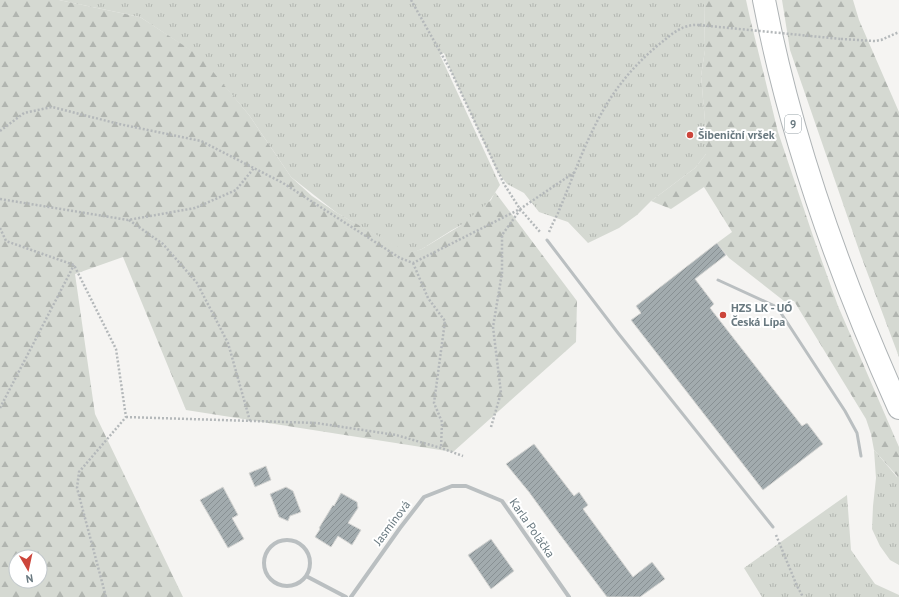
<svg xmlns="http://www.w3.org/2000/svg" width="899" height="597" viewBox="0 0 899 597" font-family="'PT Sans',sans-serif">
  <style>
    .grass { fill: url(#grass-tufts) }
    .forest { fill: url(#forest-firs); fill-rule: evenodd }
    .building { fill: url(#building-hatch); stroke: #d6d6d4 }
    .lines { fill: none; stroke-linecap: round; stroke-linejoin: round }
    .primary-casing { stroke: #aeb3b5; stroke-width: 24 }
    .path { stroke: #b4b8ba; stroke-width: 2.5; stroke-dasharray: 2 2; stroke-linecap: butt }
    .service { stroke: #babfc1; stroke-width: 3 }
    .minor { stroke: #babfc1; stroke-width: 4 }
    .primary { stroke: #fff; stroke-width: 22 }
    .path-bridge { stroke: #b4b8ba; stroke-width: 2.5; stroke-dasharray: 2 2; stroke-linecap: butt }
    .poi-dot { fill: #cc453b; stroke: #fff; stroke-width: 1.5 }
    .labels { text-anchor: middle; stroke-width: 4; stroke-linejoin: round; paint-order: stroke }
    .shield { fill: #fff; stroke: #95a0a5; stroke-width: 1 }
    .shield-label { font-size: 11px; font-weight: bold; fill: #68787f }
    .poi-label { font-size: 12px; font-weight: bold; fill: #68787f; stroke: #fff; text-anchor: start }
    .street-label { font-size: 12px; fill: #68787f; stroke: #fff }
  </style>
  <defs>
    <pattern id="grass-tufts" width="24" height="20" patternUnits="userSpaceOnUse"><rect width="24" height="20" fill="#d5d9d2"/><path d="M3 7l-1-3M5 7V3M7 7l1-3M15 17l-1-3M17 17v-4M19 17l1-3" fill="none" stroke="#b1b5b0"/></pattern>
    <pattern id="forest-firs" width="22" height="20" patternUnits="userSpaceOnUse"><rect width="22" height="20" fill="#d5d9d2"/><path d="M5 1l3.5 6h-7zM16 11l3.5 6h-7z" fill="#b1b5b0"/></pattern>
    <pattern id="building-hatch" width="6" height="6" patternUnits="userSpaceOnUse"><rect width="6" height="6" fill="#a2abae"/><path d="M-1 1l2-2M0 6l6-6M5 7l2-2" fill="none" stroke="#889093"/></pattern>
  </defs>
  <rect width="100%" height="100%" fill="#f5f4f2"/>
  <path class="grass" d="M 59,0 L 704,0 L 705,50 L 701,76 L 706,132 L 706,154 L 695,168 L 651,201 L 637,215 L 619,228 L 588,243 L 568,222 L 539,212 L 524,193 L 507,184 L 497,171 L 451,71 L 444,53 L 440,55 L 500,185 L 480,215 L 452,230 L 422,249 L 409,254 L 337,213 L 291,177 L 249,115 L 199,56 L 140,17 Z
    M 874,450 L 897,477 L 899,475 L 899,565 L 890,560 L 880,546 L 872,529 L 873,506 L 876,478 Z
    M 847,495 L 851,550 L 875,584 L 899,595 L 899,597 L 762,597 L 744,568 Z"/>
  <path class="forest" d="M 0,0 L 59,0 L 140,17 L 200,56 L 249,115 L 291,177 L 312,196 L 337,213 L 409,253 L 422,249 L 460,226 L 491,200 L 495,192 L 577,301 L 576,342 L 453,452 L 186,410 L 123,257 L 75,274 L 95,414 L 183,597 L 0,597 ZM 16,557 L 40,557 L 40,581 L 16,581 Z
    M 704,0 L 746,0 L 750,18 L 778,132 L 814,239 L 838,306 L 899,447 L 899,475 L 898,477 L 874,450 L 871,434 L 866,419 L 794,301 L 784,301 L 729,258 L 717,243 L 732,232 L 704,187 L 671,209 L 651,201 L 695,168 L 706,154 L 706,132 L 701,76 L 705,50 Z
    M 782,0 L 853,0 L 859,20 L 899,112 L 899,357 L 861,256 L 790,50 Z"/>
  <path class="building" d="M 717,243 L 726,255 L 695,279 L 714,304 L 710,308 L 802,426 L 807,423 L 823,444 L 763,490 L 631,320 L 641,313 L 636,306 Z
    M 534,444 L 574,496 L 579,492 L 588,505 L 583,509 L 633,577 L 652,562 L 665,579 L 640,597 L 607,597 L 558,532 L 529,492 L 506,464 Z
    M 266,466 L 271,480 L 255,487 L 249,473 Z
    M 223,487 L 238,515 L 232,518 L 244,539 L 228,548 L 200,500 Z
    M 286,487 L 293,491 L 301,512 L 290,516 L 288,521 L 279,517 L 270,494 Z
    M 341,493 L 357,502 L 358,508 L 348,523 L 361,530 L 352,545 L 338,536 L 331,547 L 315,537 L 320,529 L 319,528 L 333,505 L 334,506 Z
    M 491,539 L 514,571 L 491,589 L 468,555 Z"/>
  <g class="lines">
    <defs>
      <path id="primary" d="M 764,0 C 791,141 840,277 899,408"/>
    </defs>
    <use href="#primary" class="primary-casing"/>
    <path class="path" d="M 411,0 L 451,71 L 504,184 L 520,209 L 541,233
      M 841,39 L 875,41 L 881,40 L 899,32
      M 0,131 L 24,113 L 52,107 L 119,124 L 201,141 L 283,183 L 400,258 L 413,263 L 520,209 L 575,172
      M 0,199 L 128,220 L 195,208 L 236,190 L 254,168
      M 129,220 L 163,244 L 197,283 L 228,343 L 250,421
      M 0,228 L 6,241 L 74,265 L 116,349 L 126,417 L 79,472 L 77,488 L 106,597
      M 549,232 L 553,223 L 558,213 C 574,175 588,133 610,99 C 624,77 642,58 662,42 C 673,33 683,24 699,25
      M 413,263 L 428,298 L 445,321 L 434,403 L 442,422 L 441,448
      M 0,408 L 74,265
      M 126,417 L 316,423 L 396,435 L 441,448 L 463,456
      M 491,427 L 501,393 L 493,327 L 502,273 L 502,235 L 520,210
      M 776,535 L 797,586 L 803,597"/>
    <path class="service" d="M 547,240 L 618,333 L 773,527
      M 718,280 L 777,307 L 845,411 L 857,433 L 861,456"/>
    <path class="minor" d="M264 563a23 23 0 1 1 46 0a23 23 0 1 1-46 0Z
      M 306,576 L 346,597
      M 351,597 L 400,528 L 424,497 L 452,486 L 466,486 L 502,501 L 569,597"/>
    <use href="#primary" class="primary"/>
    <path class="path-bridge" d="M 699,25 L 841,39"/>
  </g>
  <g class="poi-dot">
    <circle cx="690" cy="135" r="4"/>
    <circle cx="723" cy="315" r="4"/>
  </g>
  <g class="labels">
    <rect class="shield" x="785" y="115" width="16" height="18" rx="3"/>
    <g class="shield-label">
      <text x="793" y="128">9</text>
    </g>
    <g class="poi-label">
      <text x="698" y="139">Šibeniční vršek</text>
      <text x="731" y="312">HZS LK - UÓ<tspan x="731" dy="14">Česká Lípa</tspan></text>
    </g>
    <g class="street-label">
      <text transform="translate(392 523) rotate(-53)" y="4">Jasmínová</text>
      <text transform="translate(532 528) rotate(55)" y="4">Karla Poláčka</text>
    </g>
  </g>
  <g transform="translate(28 569) rotate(171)"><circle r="19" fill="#ffffff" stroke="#c3c9cc"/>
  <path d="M0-3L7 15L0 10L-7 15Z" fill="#cc453b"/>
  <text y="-6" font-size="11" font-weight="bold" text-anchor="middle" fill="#68787f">N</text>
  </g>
</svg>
